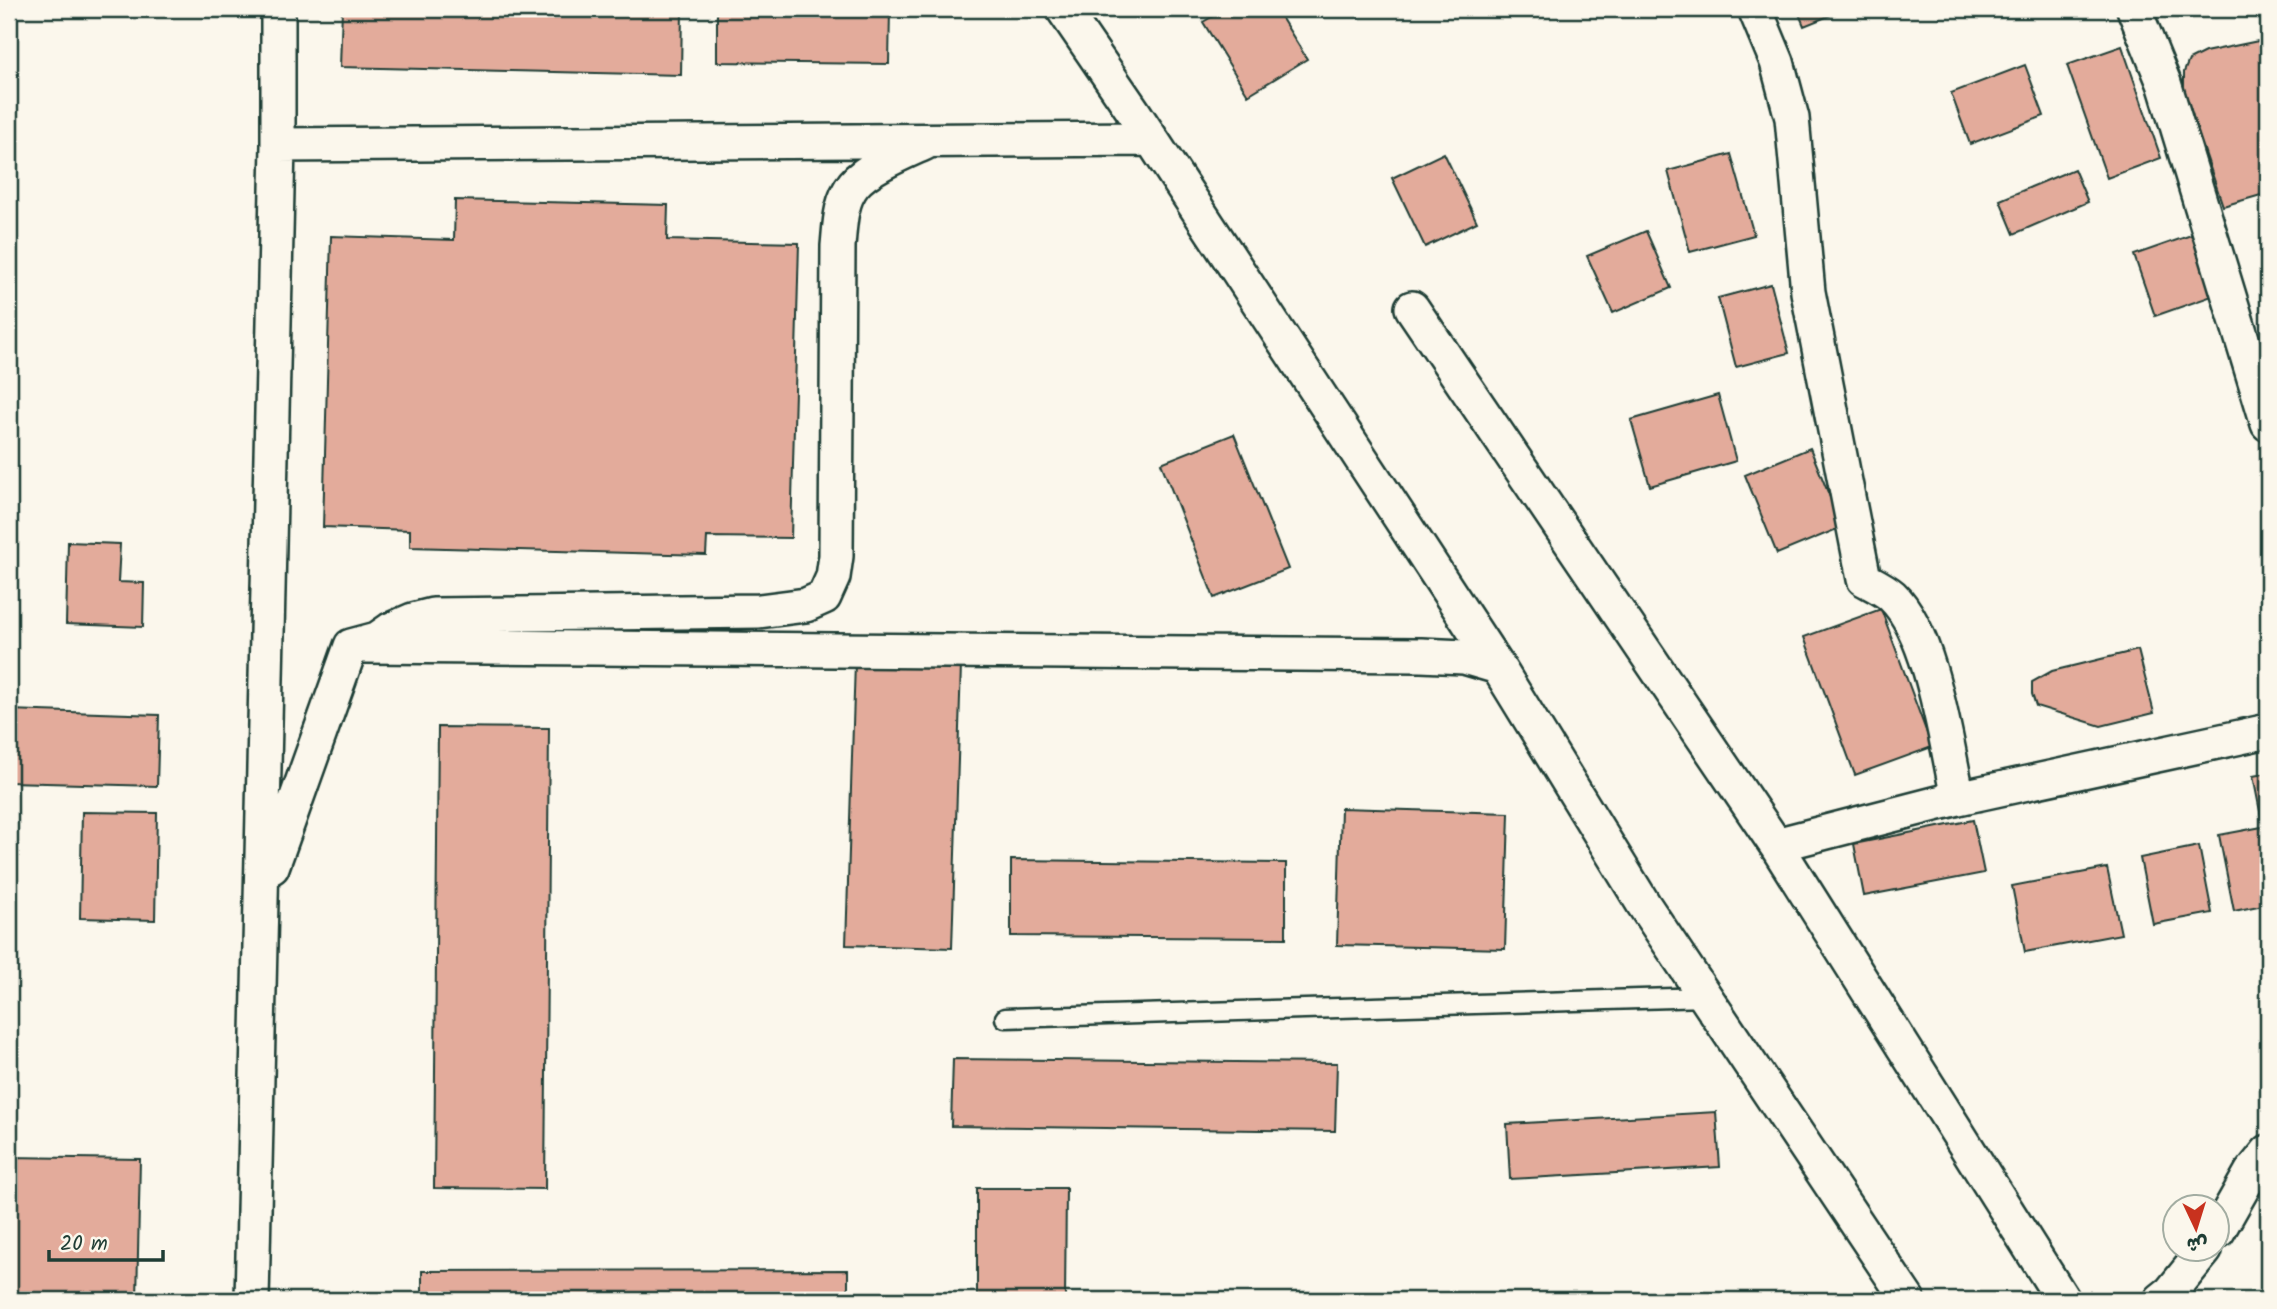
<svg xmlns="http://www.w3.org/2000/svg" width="2277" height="1309" viewBox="0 0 2277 1309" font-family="Kalam,'Playpen Sans Arabic',sans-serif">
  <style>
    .building { fill: #e3ab9b; stroke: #1f3d34; stroke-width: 2 }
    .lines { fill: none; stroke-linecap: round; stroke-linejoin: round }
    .lane-casing { stroke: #1f3d34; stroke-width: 23 }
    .street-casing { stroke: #1f3d34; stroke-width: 38 }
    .lane { stroke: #fbf7ec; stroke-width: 18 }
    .street { stroke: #fbf7ec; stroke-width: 33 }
  </style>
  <rect width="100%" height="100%" fill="#fbf7ec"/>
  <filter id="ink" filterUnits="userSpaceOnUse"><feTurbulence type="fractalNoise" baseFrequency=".0143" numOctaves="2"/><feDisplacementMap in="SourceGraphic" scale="14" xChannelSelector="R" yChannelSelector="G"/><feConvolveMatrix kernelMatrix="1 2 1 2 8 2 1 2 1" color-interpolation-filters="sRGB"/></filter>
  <g filter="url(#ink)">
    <path class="building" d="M 342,9 L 682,9 L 681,75 L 340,67 Z
      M 717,9 L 890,9 L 889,64 L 717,62 Z
      M 1225,9 L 1276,9 L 1307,59 L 1248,95 L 1203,22 Z
      M 1797,9 L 1846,9 L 1804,26 Z
      M 2268,39 L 2268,193 L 2223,206 L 2184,90 L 2184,72 L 2189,60 L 2205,52 Z
      M 2122,46 L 2161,158 L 2107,178 L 2067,65 Z
      M 2025,65 L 2044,116 L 1970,144 L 1951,93 Z
      M 1444,153 L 1477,222 L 1425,247 L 1392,178 Z
      M 1731,154 L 1754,235 L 1690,252 L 1668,171 Z
      M 2074,169 L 2088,202 L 2014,234 L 2000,200 Z
      M 455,200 L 668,205 L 667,240 L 799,243 L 791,538 L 707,537 L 706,555 L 410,547 L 410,530 L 323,527 L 331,236 L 454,240 Z
      M 1646,231 L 1671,288 L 1613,313 L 1587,256 Z
      M 2194,234 L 2215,295 L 2155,316 L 2134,255 Z
      M 1771,284 L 1789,353 L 1736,367 L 1718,298 Z
      M 1718,395 L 1736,461 L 1650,486 L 1631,420 Z
      M 1234,434 L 1288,569 L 1214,598 L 1161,463 Z
      M 1810,448 L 1842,527 L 1777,554 L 1745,475 Z
      M 68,542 L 120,544 L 118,582 L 144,583 L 143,627 L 66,624 Z
      M 1881,609 L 1932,747 L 1855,775 L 1804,637 Z
      M 2138,650 L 2154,713 L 2101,726 L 2036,706 L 2032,694 L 2032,682 L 2052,671 Z
      M 855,662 L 961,665 L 952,948 L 846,945 Z
      M 9,710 L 159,715 L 157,786 L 9,782 Z
      M 438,727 L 549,728 L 545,1189 L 434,1188 Z
      M 2268,773 L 2268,852 L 2253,776 Z
      M 1341,808 L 1509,813 L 1505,949 L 1337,945 Z
      M 82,812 L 157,813 L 155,920 L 80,918 Z
      M 1973,820 L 1984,873 L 1864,896 L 1854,844 Z
      M 2262,827 L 2268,861 L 2268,904 L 2234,911 L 2219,835 Z
      M 2199,846 L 2212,913 L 2153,924 L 2140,858 Z
      M 1011,860 L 1286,863 L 1286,938 L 1011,936 Z
      M 2107,868 L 2121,934 L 2025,952 L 2012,886 Z
      M 953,1059 L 1337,1063 L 1335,1131 L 951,1126 Z
      M 1716,1112 L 1720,1167 L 1510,1179 L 1507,1124 Z
      M 9,1157 L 140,1159 L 137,1300 L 9,1300 Z
      M 977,1188 L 1066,1188 L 1065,1300 L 977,1300 Z
      M 848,1270 L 848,1300 L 422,1300 L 422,1271 Z"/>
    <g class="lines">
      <defs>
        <path id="lane" d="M 1005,1018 L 1706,997"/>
        <path id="street" d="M 1063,9 L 1133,111 L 1498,667 L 1644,905 L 1908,1300
          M 1755,9 L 1777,62 L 1792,118 L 1808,292 L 1864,579 C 1873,584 1884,589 1892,596 C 1932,634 1946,743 1958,798
          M 2134,9 L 2164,83 L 2268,424
          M 278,145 L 1150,139
          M 1412,308 L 1776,845 L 2063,1300
          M 365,646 L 1421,655 L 1464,657 L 1498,667
          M 1776,845 L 1958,798 L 2268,731
          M 272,867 L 351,646 L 377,639 L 390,630 L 413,620 L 433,615 L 759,611 L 806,605 L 824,597 L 833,577 L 836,556 L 838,246 C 840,225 840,201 854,184 C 869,166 908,151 929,141
          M 2218,1231 L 2251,1173 L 2268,1152
          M 252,1300 L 278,145 L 278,9
          M 2161,1300 L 2171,1292 L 2205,1250"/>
      </defs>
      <use href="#lane" class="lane-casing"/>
      <use href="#street" class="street-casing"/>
      <use href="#lane" class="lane"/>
      <use href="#street" class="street"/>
    </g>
  </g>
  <rect width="2277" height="1309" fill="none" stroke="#fbf7ec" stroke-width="35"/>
  <rect x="18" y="18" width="2242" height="1274" fill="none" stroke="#1f3d34" stroke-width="2.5" filter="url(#ink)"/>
  <g transform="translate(2196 1228) rotate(176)"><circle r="33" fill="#fbf7ec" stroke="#a3ada2" stroke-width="2"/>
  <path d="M0-5L12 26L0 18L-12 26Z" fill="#c8321e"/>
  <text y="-10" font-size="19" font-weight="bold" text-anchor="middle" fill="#1f3d34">ش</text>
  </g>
  <path d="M49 1250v10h114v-10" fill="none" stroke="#1f3d34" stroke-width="3.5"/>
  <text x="60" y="1250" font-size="21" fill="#1f3d34" stroke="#fbf7ec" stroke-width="5" paint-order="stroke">20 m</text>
</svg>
